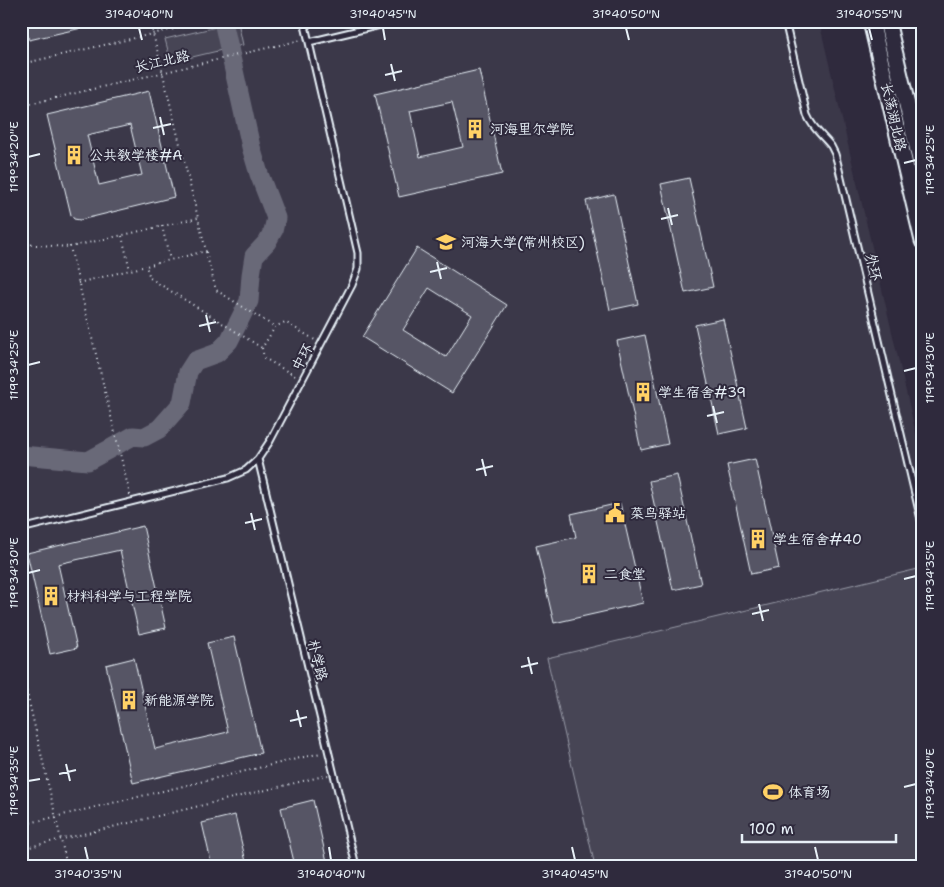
<svg xmlns="http://www.w3.org/2000/svg" width="944" height="887" viewBox="0 0 944 887" font-family="'Shantell Sans','LXGW WenKai TC',sans-serif">
  <style>
    .built { fill: #3b3749 }
    .green { fill: #464455; stroke: #979aa6 }
    .lines { fill: none; stroke-linecap: round; stroke-linejoin: round }
    .river { stroke: #696978; stroke-width: 19 }
    .building { fill: #575565; stroke: #e8f1f8; fill-rule: evenodd }
    .lane-casing { stroke: #e8f1f8; stroke-width: 9 }
    .secondary-casing { stroke: #e8f1f8; stroke-width: 19 }
    .path { stroke: #e8f1f8; stroke-width: 2; stroke-dasharray: 1 4; stroke-linecap: butt }
    .lane { stroke: #2f2a3d; stroke-width: 5 }
    .secondary { stroke: #2f2a3d; stroke-width: 15 }
    .ticks { fill: none; stroke: #e8f1f8; stroke-width: 2 }
    .labels { text-anchor: middle; stroke-width: 4; stroke-linejoin: round; paint-order: stroke }
    .street-label { font-size: 14px; fill: #e8f1f8; stroke: #2f2a3d }
    .poi-label { font-size: 14px; fill: #e8f1f8; stroke: #2f2a3d; text-anchor: start }
    .neatline { fill: none; stroke: #e8f1f8; stroke-width: 2 }
    .ticks-label { font-size: 12px; text-anchor: middle; fill: #e8f1f8 }
  </style>
  <rect width="100%" height="100%" fill="#2f2a3d"/>
  <filter id="ink" filterUnits="userSpaceOnUse"><feTurbulence type="fractalNoise" baseFrequency=".02" numOctaves="2"/><feDisplacementMap in="SourceGraphic" scale="10" xChannelSelector="R" yChannelSelector="G"/><feConvolveMatrix kernelMatrix="1 2 1 2 8 2 1 2 1" color-interpolation-filters="sRGB"/></filter>
  <g filter="url(#ink)">
    <path class="built" d="M 21,21 L 819,21 L 923,464 L 923,866 L 21,866 Z"/>
    <path class="green" d="M 238,22 L 243,45 L 171,62 L 165,39 Z
      M 918,569 L 923,589 L 923,759 L 918,769 L 923,791 L 923,866 L 595,866 L 547,658 Z"/>
    <g class="lines">
      <path class="river" d="M 21,455 L 88,461 L 133,436 L 144,437 L 159,429 L 182,403 L 188,372 L 195,361 L 217,353 L 229,341 L 249,301 L 251,275 L 254,256 L 267,242 L 273,231 L 276,218 L 259,174 L 251,147 L 223,21"/>
    </g>
    <path class="building" d="M 24,21 L 94,21 L 95,25 L 29,40 Z
      M 479,70 L 502,174 L 399,197 L 375,94 ZM 452,102 L 463,147 L 420,157 L 410,111 Z
      M 149,91 L 174,197 L 80,220 L 74,219 L 71,215 L 47,115 ZM 130,125 L 142,175 L 99,185 L 87,135 Z
      M 689,178 L 713,287 L 685,293 L 661,184 Z
      M 614,194 L 638,304 L 610,310 L 586,201 Z
      M 417,248 L 507,305 L 452,393 L 362,337 ZM 429,288 L 472,315 L 446,357 L 403,330 Z
      M 723,319 L 747,428 L 719,434 L 695,325 Z
      M 645,335 L 668,444 L 641,450 L 617,341 Z
      M 755,459 L 779,568 L 751,574 L 727,465 Z
      M 677,475 L 701,584 L 673,590 L 649,481 Z
      M 620,503 L 643,603 L 554,623 L 536,546 L 576,537 L 571,514 Z
      M 143,526 L 166,628 L 139,634 L 120,550 L 58,564 L 77,648 L 50,654 L 27,553 Z
      M 234,637 L 261,753 L 133,783 L 106,665 L 134,658 L 155,749 L 228,732 L 207,643 Z
      M 313,800 L 328,866 L 295,866 L 281,808 Z
      M 235,815 L 247,866 L 212,866 L 202,823 Z"/>
    <g class="lines">
      <defs>
        <path id="lane" d="M 785,21 L 807,115 C 813,129 822,135 831,146 C 834,151 836,156 837,161 L 923,528
          M 309,42 L 397,21
          M 258,459 L 356,866
          M 21,529 L 228,478 L 246,470 L 258,459 L 270,441 L 352,285 L 358,269 L 358,253 L 304,21"/>
        <path id="secondary" d="M 871,21 L 923,241
          M 887,21 L 923,172"/>
      </defs>
      <use href="#lane" class="lane-casing"/>
      <use href="#secondary" class="secondary-casing"/>
      <path class="path" d="M 150,21 L 198,218
        M 21,64 L 209,21
        M 21,106 L 301,40
        M 162,226 L 170,260
        M 122,236 L 130,270
        M 21,244 L 70,247
        M 206,252 L 216,290 L 275,327
        M 78,283 L 146,266
        M 295,376 L 264,358 L 262,348 L 275,327 L 285,322 L 315,340
        M 130,495 L 70,247 L 198,218 L 206,251 L 146,266 L 150,278 L 262,348
        M 21,667 L 67,866
        M 21,822 L 31,866
        M 21,825 L 321,753
        M 21,849 L 328,775"/>
      <use href="#lane" class="lane"/>
      <use href="#secondary" class="secondary"/>
    </g>
  </g>
  <path class="ticks" d="M 139,28 L 142,40M 383,28 L 385,40M 626,28 L 629,40M 869,28 L 872,40M 391,64 L 395,81M 385,75 L 402,71M 160,117 L 164,135M 153,128 L 171,124M 28,157 L 40,154M 904,163 L 916,160M 668,208 L 672,225M 661,219 L 678,215M 437,262 L 441,279M 430,272 L 447,268M 206,315 L 210,332M 199,326 L 216,322M 28,365 L 40,362M 904,371 L 916,368M 713,406 L 717,423M 707,416 L 724,412M 482,459 L 486,476M 476,470 L 493,466M 251,513 L 255,530M 245,523 L 262,519M 28,573 L 40,570M 904,579 L 916,576M 759,604 L 763,621M 752,614 L 769,610M 528,657 L 532,674M 521,667 L 538,663M 297,710 L 301,727M 290,721 L 307,717M 66,764 L 70,781M 59,774 L 76,770M 28,781 L 40,779M 904,787 L 916,784M 85,847 L 88,860M 329,847 L 331,860M 572,847 L 575,860M 815,847 L 818,860"/>
  <defs>
    <symbol id="building-bare" viewBox="-9 -9 18 18"><path d="M-4-6H4V6H1V3H-1V6H-4ZM-2.5-4.3h1.7v1.8h-1.7ZM.8-4.3h1.7v1.8H.8ZM-2.5-1h1.7V.8h-1.7ZM.8-1h1.7V.8H.8Z" fill="#ffd166" stroke="#2f2a3d" stroke-width="2.5" paint-order="stroke"/></symbol>
    <symbol id="university-bare" viewBox="-9 -9 18 18"><path d="M0-5L7-2L0 1L-7-2ZM-4 1L0 2.5L4 1V4Q0 6-4 4Z" fill="#ffd166" stroke="#2f2a3d" stroke-width="2.5" paint-order="stroke"/></symbol>
    <symbol id="civic-bare" viewBox="-9 -9 18 18"><path d="M-.6-6.5H3V-4.5H.6V-3L4-1V1h2V6H-6V1h2V-1L-.6-3ZM-1.2 2.5V6h2.4V2.5Z" fill="#ffd166" stroke="#2f2a3d" stroke-width="2.5" paint-order="stroke"/></symbol>
    <symbol id="stadium-bare" viewBox="-9 -9 18 18"><path d="M0-5a6.5 5 0 1 0 0 10a6.5 5 0 1 0 0-10ZM-3.5-1.8h7v3.6h-7Z" fill="#ffd166" stroke="#2f2a3d" stroke-width="2.5" paint-order="stroke"/></symbol>
  </defs>
  <g fill-rule="evenodd">
    <use href="#building-bare" x="461" y="115" width="28" height="28"/>
    <use href="#building-bare" x="60" y="141" width="28" height="28"/>
    <use href="#university-bare" x="432" y="228" width="28" height="28"/>
    <use href="#building-bare" x="629" y="378" width="28" height="28"/>
    <use href="#civic-bare" x="601" y="499" width="28" height="28"/>
    <use href="#building-bare" x="744" y="525" width="28" height="28"/>
    <use href="#building-bare" x="575" y="560" width="28" height="28"/>
    <use href="#building-bare" x="37" y="582" width="28" height="28"/>
    <use href="#building-bare" x="115" y="686" width="28" height="28"/>
    <use href="#stadium-bare" x="759" y="778" width="28" height="28"/>
  </g>
  <g class="labels">
    <g class="street-label">
      <text transform="translate(162 61) rotate(-13)" y="5">长江北路</text>
      <text transform="translate(894 117) rotate(77)" y="5">长荡湖北路</text>
      <text transform="translate(874 267) rotate(77)" y="5">外环</text>
      <text transform="translate(302 357) rotate(-62)" y="5">中环</text>
      <text transform="translate(318 660) rotate(76)" y="5">朴学路</text>
    </g>
    <g class="poi-label">
      <text x="490" y="134">河海里尔学院</text>
      <text x="89" y="160">公共教学楼#A</text>
      <text x="461" y="247">河海大学(常州校区)</text>
      <text x="658" y="397">学生宿舍#39</text>
      <text x="630" y="518">菜鸟驿站</text>
      <text x="773" y="544">学生宿舍#40</text>
      <text x="604" y="579">二食堂</text>
      <text x="66" y="601">材料科学与工程学院</text>
      <text x="144" y="705">新能源学院</text>
      <text x="788" y="797">体育场</text>
    </g>
  </g>
  <rect width="944" height="887" fill="none" stroke="#2f2a3d" stroke-width="55"/>
  <path d="M742 834v8h154v-8" fill="none" stroke="#e8f1f8" stroke-width="2.5"/>
  <text x="749" y="834" font-size="15" fill="#e8f1f8" stroke="#2f2a3d" stroke-width="4" paint-order="stroke">100 m</text>
  <rect x="28" y="28" width="888" height="832" class="neatline"/>
  <g class="ticks-label">
    <text x="139" y="18">31°40'40"N</text>
    <text x="383" y="18">31°40'45"N</text>
    <text x="626" y="18">31°40'50"N</text>
    <text x="869" y="18">31°40'55"N</text>
    <text transform="translate(14 157) rotate(-90)" y="4">119°34'20"E</text>
    <text transform="translate(930 160) rotate(-90)" y="4">119°34'25"E</text>
    <text transform="translate(14 365) rotate(-90)" y="4">119°34'25"E</text>
    <text transform="translate(930 368) rotate(-90)" y="4">119°34'30"E</text>
    <text transform="translate(14 573) rotate(-90)" y="4">119°34'30"E</text>
    <text transform="translate(930 576) rotate(-90)" y="4">119°34'35"E</text>
    <text transform="translate(14 781) rotate(-90)" y="4">119°34'35"E</text>
    <text transform="translate(930 784) rotate(-90)" y="4">119°34'40"E</text>
    <text x="88" y="878">31°40'35"N</text>
    <text x="331" y="878">31°40'40"N</text>
    <text x="575" y="878">31°40'45"N</text>
    <text x="818" y="878">31°40'50"N</text>
  </g>
</svg>
